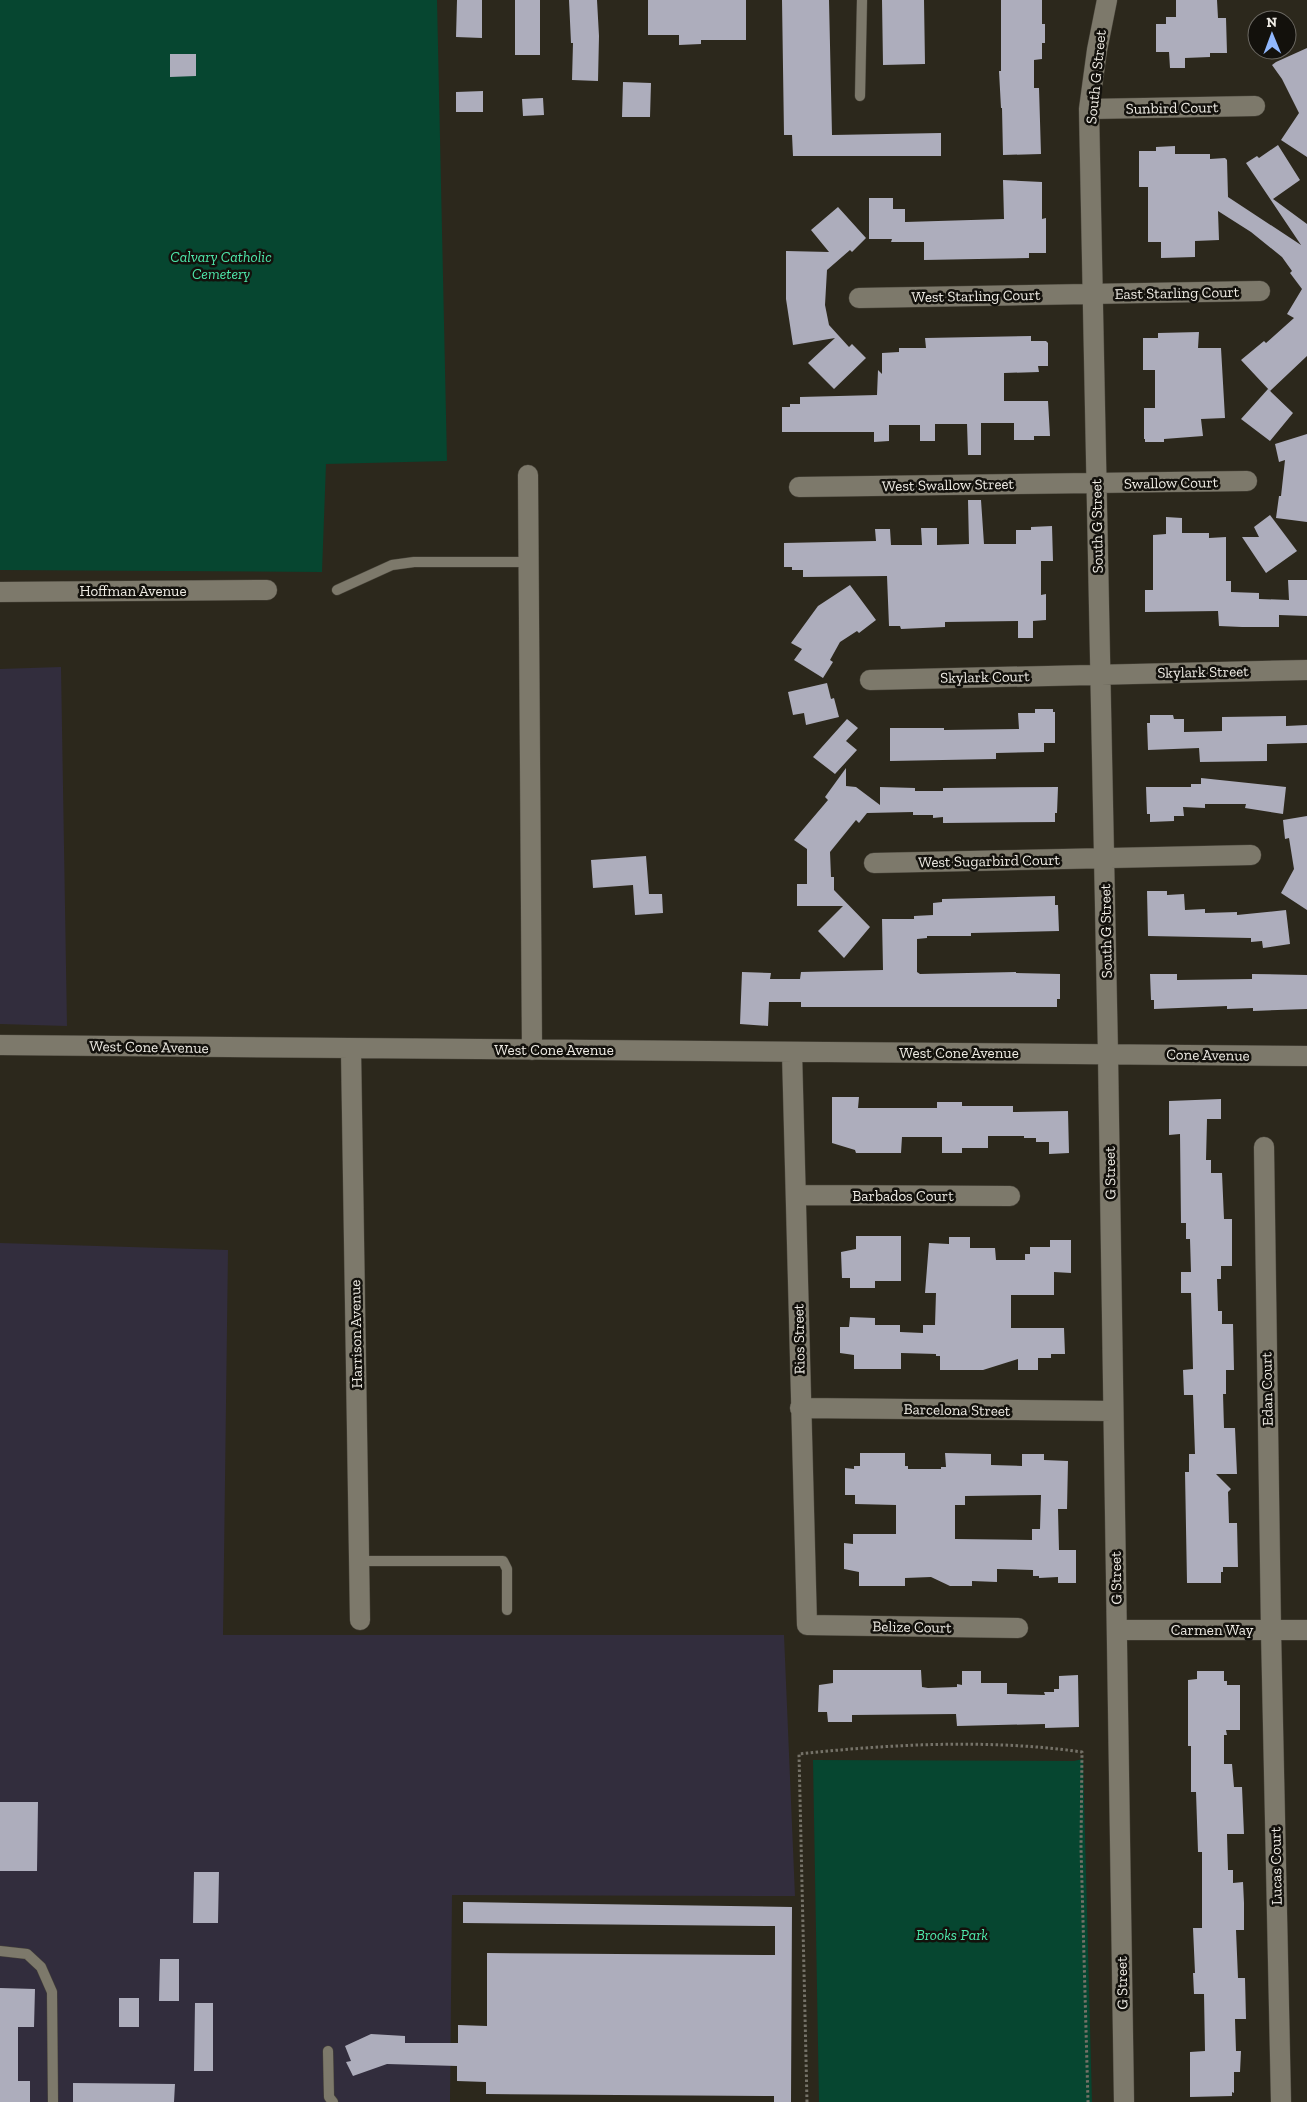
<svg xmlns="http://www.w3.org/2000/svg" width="1307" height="2102" viewBox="0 0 1307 2102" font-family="'Zilla Slab',serif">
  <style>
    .industrial { fill: #322d3d }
    .green { fill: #064630 }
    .building { fill: #adadbc; fill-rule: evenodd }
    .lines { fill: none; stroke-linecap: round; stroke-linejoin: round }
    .service-casing { stroke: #49453b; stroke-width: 11 }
    .minor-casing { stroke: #49453b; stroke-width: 21 }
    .path { stroke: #757268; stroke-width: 3; stroke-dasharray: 2.5 2.5; stroke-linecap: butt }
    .service { stroke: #7d796b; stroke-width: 10 }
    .minor { stroke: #7d796b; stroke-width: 20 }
    .labels { text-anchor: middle; stroke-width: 5; stroke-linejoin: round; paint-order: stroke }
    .street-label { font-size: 15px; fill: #eeebe4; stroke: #13110c }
    .park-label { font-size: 15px; font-style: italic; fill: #4ee9ac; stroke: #13110c }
  </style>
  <rect width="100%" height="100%" fill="#2c281c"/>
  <path class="industrial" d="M 61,667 L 67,1026 L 0,1024 L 0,669 Z
    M 0,1243 L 228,1250 L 223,1635 L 784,1635 L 795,1896 L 452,1895 L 450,2102 L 0,2102 Z"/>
  <path class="green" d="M 0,0 L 437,0 L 447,461 L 326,464 L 322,572 L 0,570 Z
    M 1083,1759 L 1092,2102 L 819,2102 L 813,1760 L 1074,1761 Z"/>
  <path class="building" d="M 457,0 L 482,0 L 482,38 L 456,37 Z
    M 515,0 L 540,0 L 540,55 L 515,55 Z
    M 569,0 L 597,0 L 599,36 L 598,81 L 572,80 L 573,43 L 571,43 Z
    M 648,0 L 746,0 L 746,40 L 701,40 L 701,44 L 679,45 L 679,35 L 648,35 Z
    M 782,0 L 829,0 L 832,135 L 941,133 L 941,156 L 793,156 L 792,135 L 784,135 Z
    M 882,0 L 924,0 L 925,64 L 883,65 Z
    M 1001,0 L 1042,0 L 1042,24 L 1045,24 L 1045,43 L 1042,43 L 1042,59 L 1034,60 L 1034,88 L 1039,88 L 1041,154 L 1003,155 L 1002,108 L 1001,108 L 999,71 L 1001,71 Z
    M 1176,0 L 1217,0 L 1218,18 L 1226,18 L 1227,53 L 1210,53 L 1210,57 L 1185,58 L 1185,68 L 1170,68 L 1169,52 L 1156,52 L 1156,24 L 1166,24 L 1166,17 L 1176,17 Z
    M 1307,48 L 1307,157 L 1281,140 L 1299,113 L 1282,79 L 1272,65 L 1276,62 Z
    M 170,54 L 196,54 L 196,76 L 170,77 Z
    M 623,82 L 651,83 L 650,117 L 622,117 Z
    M 483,91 L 483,112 L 456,112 L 456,92 Z
    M 543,98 L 544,115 L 523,116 L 522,99 Z
    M 1278,145 L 1300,180 L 1273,199 L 1307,224 L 1307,356 L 1270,391 L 1241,360 L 1264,341 L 1266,343 L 1294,318 L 1287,314 L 1302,289 L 1290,273 L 1292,271 L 1282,257 L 1251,232 L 1218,211 L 1219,240 L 1195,241 L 1195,257 L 1161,258 L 1161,242 L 1148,242 L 1148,187 L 1139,187 L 1139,151 L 1156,151 L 1156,147 L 1175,146 L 1175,154 L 1210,154 L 1210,159 L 1225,158 L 1227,160 L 1228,197 L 1301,245 L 1246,163 L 1257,156 L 1259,158 Z
    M 1003,180 L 1042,182 L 1042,219 L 1046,218 L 1046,253 L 1029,253 L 1029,258 L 924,260 L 924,242 L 891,242 L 892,239 L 869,239 L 869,198 L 893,198 L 893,209 L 905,209 L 905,222 L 1004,219 Z
    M 838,207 L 866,238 L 852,252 L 850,250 L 827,270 L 825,305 L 829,325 L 849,347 L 852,344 L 866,358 L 834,389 L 808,363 L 835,338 L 793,345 L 786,299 L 786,251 L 829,252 L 811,230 Z
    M 1199,332 L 1198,348 L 1221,348 L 1225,418 L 1201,419 L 1203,436 L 1164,439 L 1164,442 L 1145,442 L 1145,439 L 1144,439 L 1144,408 L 1155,408 L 1155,370 L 1143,370 L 1143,338 L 1158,338 L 1158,333 Z
    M 1031,336 L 1031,341 L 1046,341 L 1048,343 L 1048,366 L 1038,366 L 1039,372 L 1004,373 L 1004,401 L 1048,401 L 1050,436 L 1034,436 L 1034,440 L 1014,440 L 1014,423 L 981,423 L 981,455 L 968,455 L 967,424 L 935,424 L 935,441 L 920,441 L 920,425 L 889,425 L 889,441 L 874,442 L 874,432 L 782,432 L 782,407 L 790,407 L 790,404 L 800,404 L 800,397 L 877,395 L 878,370 L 882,374 L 882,353 L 899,352 L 899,348 L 926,348 L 925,338 Z
    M 1268,389 L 1293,413 L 1270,441 L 1241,419 Z
    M 1307,434 L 1307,522 L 1276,518 L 1279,496 L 1281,496 L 1285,460 L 1279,462 L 1275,444 Z
    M 968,500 L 981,500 L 984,544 L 1016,544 L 1016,530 L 1031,530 L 1031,527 L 1052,526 L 1053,561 L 1041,561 L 1041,595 L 1046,594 L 1046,620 L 1033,621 L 1033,638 L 1018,638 L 1018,621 L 945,622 L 945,627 L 901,629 L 900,626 L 889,626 L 887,576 L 803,577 L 803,570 L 792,570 L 792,567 L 784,567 L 784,543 L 876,541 L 875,529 L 890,529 L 891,545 L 922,545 L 921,528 L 937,528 L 937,545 L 969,544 Z
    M 1270,515 L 1297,551 L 1266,573 L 1242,537 L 1259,537 L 1254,527 Z
    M 1166,517 L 1182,518 L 1182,533 L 1209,533 L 1209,538 L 1226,537 L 1226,581 L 1231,581 L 1231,592 L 1259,593 L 1259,599 L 1289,600 L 1288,580 L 1307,580 L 1307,616 L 1279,615 L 1279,627 L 1242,627 L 1219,626 L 1218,611 L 1145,612 L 1145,590 L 1153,590 L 1153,535 L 1166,534 Z
    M 850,585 L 876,620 L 859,633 L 857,631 L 840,642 L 830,660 L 833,662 L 823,678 L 794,660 L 802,649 L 791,643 L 818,606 Z
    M 827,683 L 831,699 L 834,698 L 839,717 L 806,725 L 804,713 L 793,715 L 788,692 Z
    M 1035,709 L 1053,709 L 1053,712 L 1055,712 L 1055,743 L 1044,743 L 1044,752 L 996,753 L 996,759 L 890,761 L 890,728 L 944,728 L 944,730 L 1019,729 L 1018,713 L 1035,713 Z
    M 1150,715 L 1173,715 L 1174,719 L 1184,719 L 1184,732 L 1222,731 L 1222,717 L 1286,716 L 1286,726 L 1307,725 L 1307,743 L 1267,744 L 1267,761 L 1200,762 L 1199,748 L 1148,750 L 1147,723 L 1150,723 Z
    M 847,719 L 858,728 L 846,741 L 857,750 L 835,774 L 813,757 Z
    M 846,768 L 846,786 L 856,787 L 880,805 L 880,787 L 915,788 L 915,791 L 943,791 L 943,788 L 1058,787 L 1057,813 L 1055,813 L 1055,822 L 943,823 L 943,817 L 933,818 L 933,815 L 913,815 L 913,812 L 867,813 L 859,823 L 856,820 L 830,852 L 831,877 L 834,877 L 834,890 L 870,927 L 844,958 L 818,931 L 843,906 L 797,906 L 797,884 L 807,884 L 807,849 L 794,840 L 828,800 L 825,797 Z
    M 1201,778 L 1286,787 L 1283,814 L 1245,808 L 1246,804 L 1205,804 L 1205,808 L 1183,807 L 1184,816 L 1174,816 L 1174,821 L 1150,822 L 1150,814 L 1147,814 L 1146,787 L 1191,787 L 1191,784 L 1201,784 Z
    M 1307,816 L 1307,910 L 1281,893 L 1294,869 L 1289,838 L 1285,839 L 1283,820 Z
    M 646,856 L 649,894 L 662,894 L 663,913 L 635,915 L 633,885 L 593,888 L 591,860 Z
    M 1147,891 L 1167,891 L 1167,895 L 1184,894 L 1185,910 L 1205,909 L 1205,913 L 1237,912 L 1237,915 L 1286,910 L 1290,944 L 1263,948 L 1262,941 L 1251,942 L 1251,938 L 1148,936 Z
    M 1055,896 L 1055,905 L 1058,905 L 1059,931 L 971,933 L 971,936 L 927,936 L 927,938 L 917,939 L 917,972 L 920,974 L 1016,972 L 1016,973 L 1060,974 L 1060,999 L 1057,999 L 1057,1007 L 801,1007 L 801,1002 L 769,1002 L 768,1026 L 740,1024 L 742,972 L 771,973 L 770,979 L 800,979 L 801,972 L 883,970 L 882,919 L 914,919 L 914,916 L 933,915 L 933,903 L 942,902 L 942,899 Z
    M 1150,974 L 1177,974 L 1177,980 L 1252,979 L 1252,974 L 1307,975 L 1307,1009 L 1253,1011 L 1253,1008 L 1227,1009 L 1227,1006 L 1154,1009 L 1154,1000 L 1151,1000 Z
    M 832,1097 L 859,1097 L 858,1108 L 937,1108 L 937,1102 L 962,1102 L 962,1106 L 1013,1106 L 1013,1112 L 1068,1111 L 1069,1153 L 1049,1154 L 1049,1142 L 1036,1142 L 1036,1138 L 1024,1138 L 1024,1136 L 988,1136 L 988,1148 L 962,1148 L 962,1153 L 942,1153 L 942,1137 L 902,1137 L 901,1153 L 856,1153 L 855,1150 L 832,1143 Z
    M 1221,1099 L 1221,1119 L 1207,1119 L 1206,1160 L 1211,1160 L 1211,1173 L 1222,1173 L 1224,1219 L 1232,1219 L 1232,1266 L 1221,1266 L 1221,1279 L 1217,1279 L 1218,1311 L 1222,1311 L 1222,1324 L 1233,1324 L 1234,1370 L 1226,1370 L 1226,1394 L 1223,1394 L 1224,1428 L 1235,1428 L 1237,1474 L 1216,1474 L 1231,1489 L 1228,1492 L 1229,1523 L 1237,1523 L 1238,1567 L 1223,1567 L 1223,1572 L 1221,1572 L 1221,1583 L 1187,1583 L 1185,1472 L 1189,1472 L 1189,1454 L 1195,1454 L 1193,1395 L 1184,1395 L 1183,1370 L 1193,1369 L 1191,1293 L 1181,1293 L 1181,1272 L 1191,1272 L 1190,1239 L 1186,1239 L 1186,1223 L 1181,1223 L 1180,1134 L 1169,1135 L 1169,1101 Z
    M 856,1236 L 901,1236 L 901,1281 L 875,1281 L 875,1288 L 850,1288 L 850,1278 L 842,1278 L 841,1252 L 856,1249 Z
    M 949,1237 L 970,1237 L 970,1248 L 995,1248 L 996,1260 L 1025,1260 L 1025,1254 L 1030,1254 L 1030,1247 L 1050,1247 L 1050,1240 L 1071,1240 L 1071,1273 L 1054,1272 L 1054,1295 L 1011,1295 L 1011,1328 L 1064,1328 L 1065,1354 L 1051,1354 L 1051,1358 L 1038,1358 L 1038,1370 L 1018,1370 L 1018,1359 L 983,1370 L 940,1370 L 940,1356 L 936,1356 L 936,1354 L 901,1353 L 901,1369 L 854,1369 L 854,1355 L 840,1353 L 840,1327 L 849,1327 L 850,1317 L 875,1318 L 875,1325 L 900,1325 L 900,1332 L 923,1333 L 923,1325 L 935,1325 L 936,1293 L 925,1293 L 929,1243 L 949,1244 Z
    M 860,1453 L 905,1453 L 905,1466 L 908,1466 L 908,1469 L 941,1469 L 941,1467 L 946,1467 L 945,1453 L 991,1454 L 991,1465 L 1022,1466 L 1022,1454 L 1044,1454 L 1044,1460 L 1068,1461 L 1067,1509 L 1058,1509 L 1059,1550 L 1076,1550 L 1076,1583 L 1058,1583 L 1058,1577 L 1039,1578 L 1039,1576 L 1033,1576 L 1033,1570 L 997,1569 L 997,1582 L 972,1581 L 972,1586 L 950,1586 L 931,1577 L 905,1578 L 905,1586 L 859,1586 L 859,1572 L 844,1569 L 844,1543 L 853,1544 L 853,1534 L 896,1534 L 896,1505 L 855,1504 L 855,1495 L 845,1495 L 845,1468 L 854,1469 L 854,1466 L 860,1466 ZM 1041,1495 L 1040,1529 L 1032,1529 L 1032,1540 L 955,1539 L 955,1505 L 965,1505 L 965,1496 Z
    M 833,1670 L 921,1670 L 922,1687 L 928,1688 L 957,1687 L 957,1684 L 962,1685 L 962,1671 L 981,1671 L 981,1683 L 1007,1683 L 1007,1694 L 1045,1695 L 1044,1692 L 1054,1692 L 1054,1689 L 1059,1689 L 1059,1676 L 1078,1675 L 1079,1727 L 1045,1728 L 1045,1724 L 957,1726 L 956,1714 L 852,1715 L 852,1722 L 828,1722 L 827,1712 L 818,1712 L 819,1685 L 833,1683 Z
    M 1197,1671 L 1224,1671 L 1224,1681 L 1227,1681 L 1227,1685 L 1240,1685 L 1240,1730 L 1226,1730 L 1227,1735 L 1224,1735 L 1224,1764 L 1232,1764 L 1234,1787 L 1242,1787 L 1244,1834 L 1227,1834 L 1228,1870 L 1233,1870 L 1233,1883 L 1243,1882 L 1244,1903 L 1244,1930 L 1236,1930 L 1238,1978 L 1245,1978 L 1246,2019 L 1235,2019 L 1236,2051 L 1241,2051 L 1240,2072 L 1234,2072 L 1234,2093 L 1232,2092 L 1232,2096 L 1190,2097 L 1190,2052 L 1205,2051 L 1204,1994 L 1194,1994 L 1193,1973 L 1195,1973 L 1193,1928 L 1202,1928 L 1202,1852 L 1198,1852 L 1196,1792 L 1191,1792 L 1191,1746 L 1188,1746 L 1188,1680 L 1197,1679 Z
    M 0,1802 L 38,1802 L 37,1871 L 0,1871 Z
    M 194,1872 L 219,1872 L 218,1923 L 193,1923 Z
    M 463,1902 L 792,1907 L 791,2102 L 774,2102 L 774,2096 L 486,2094 L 486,2082 L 457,2081 L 457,2066 L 387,2064 L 353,2076 L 346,2062 L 351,2061 L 345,2046 L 371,2034 L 405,2036 L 405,2043 L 458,2043 L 458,2025 L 487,2026 L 487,1953 L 775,1955 L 775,1926 L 463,1923 Z
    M 160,1959 L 179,1959 L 179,2001 L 159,2001 Z
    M 0,1988 L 35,1989 L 34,2027 L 18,2027 L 18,2081 L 30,2081 L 30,2102 L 0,2102 Z
    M 119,1998 L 139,1998 L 139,2027 L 119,2027 Z
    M 195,2003 L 213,2003 L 213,2071 L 194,2071 Z
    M 73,2083 L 175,2084 L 174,2102 L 73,2102 Z"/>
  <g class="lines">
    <defs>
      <path id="service" d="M 860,96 L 862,0
        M 337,590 L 392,565 L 414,562 L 529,562
        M 359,1561 L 503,1561 L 507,1569 L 507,1610
        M 0,1951 L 27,1954 L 41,1967 L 52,1992 L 53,2102
        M 328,2051 L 329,2097 L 333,2102"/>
      <path id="minor" d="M 1107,0 L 1097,50 L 1089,109 L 1108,1054 L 1124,2102
        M 1089,109 L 1255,106
        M 859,298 L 1260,291
        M 528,475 L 532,1050
        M 799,487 L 1247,481
        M 0,592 L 267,590
        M 870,680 L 1307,670
        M 874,863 L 1251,855
        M 0,1045 L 1307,1056
        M 351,1049 L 360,1620
        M 792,1052 L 807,1625 L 1018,1628
        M 1264,1147 L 1271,1630 L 1281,2102
        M 796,1195 L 1010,1196
        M 800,1408 L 1113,1411
        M 1117,1630 L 1307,1630"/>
    </defs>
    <use href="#service" class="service-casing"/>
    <use href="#minor" class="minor-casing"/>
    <path class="path" d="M 807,2102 L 799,1754 C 891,1744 991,1739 1082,1752 L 1081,1848 L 1088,2102"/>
    <use href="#service" class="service"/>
    <use href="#minor" class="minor"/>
  </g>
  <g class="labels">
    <g class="street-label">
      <text transform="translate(1096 77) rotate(-84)" y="5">South G Street</text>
      <text transform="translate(1172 108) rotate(-1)" y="5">Sunbird Court</text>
      <text transform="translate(1177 293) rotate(-1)" y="5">East Starling Court</text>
      <text transform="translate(976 296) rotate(-1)" y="5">West Starling Court</text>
      <text transform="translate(1171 483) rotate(-1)" y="5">Swallow Court</text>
      <text transform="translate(948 485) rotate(-1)" y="5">West Swallow Street</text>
      <text transform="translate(1097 526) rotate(-91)" y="5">South G Street</text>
      <text x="133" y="596">Hoffman Avenue</text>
      <text transform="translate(1203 672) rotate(-1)" y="5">Skylark Street</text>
      <text transform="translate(985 677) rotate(-1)" y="5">Skylark Court</text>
      <text transform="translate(989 861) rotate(-1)" y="5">West Sugarbird Court</text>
      <text transform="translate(1106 931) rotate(-91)" y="5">South G Street</text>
      <text transform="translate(149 1047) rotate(1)" y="5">West Cone Avenue</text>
      <text x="554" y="1055">West Cone Avenue</text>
      <text x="959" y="1058">West Cone Avenue</text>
      <text transform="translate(1208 1055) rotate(1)" y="5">Cone Avenue</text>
      <text transform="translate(1110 1173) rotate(-91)" y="5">G Street</text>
      <text x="903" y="1201">Barbados Court</text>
      <text transform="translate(356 1334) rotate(-91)" y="5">Harrison Avenue</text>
      <text transform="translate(799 1339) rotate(-91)" y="5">Rios Street</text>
      <text transform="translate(1267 1389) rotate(-91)" y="5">Edan Court</text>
      <text transform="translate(957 1410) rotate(1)" y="5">Barcelona Street</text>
      <text transform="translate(1116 1578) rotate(-91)" y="5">G Street</text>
      <text transform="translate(912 1627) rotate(1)" y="5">Belize Court</text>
      <text x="1212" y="1635">Carmen Way</text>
      <text transform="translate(1276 1866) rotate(-91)" y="5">Lucas Court</text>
      <text transform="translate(1122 1983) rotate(-91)" y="5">G Street</text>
    </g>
    <g class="park-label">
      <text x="221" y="262">Calvary Catholic<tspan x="221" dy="17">Cemetery</tspan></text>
      <text x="952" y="1940">Brooks Park</text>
    </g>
  </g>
  <g transform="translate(1272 35) rotate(359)"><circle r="24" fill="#13110c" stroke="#6b6862"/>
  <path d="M0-4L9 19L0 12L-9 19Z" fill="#91b8fd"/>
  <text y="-8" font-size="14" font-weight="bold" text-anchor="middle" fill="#eeebe4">N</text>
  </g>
</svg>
